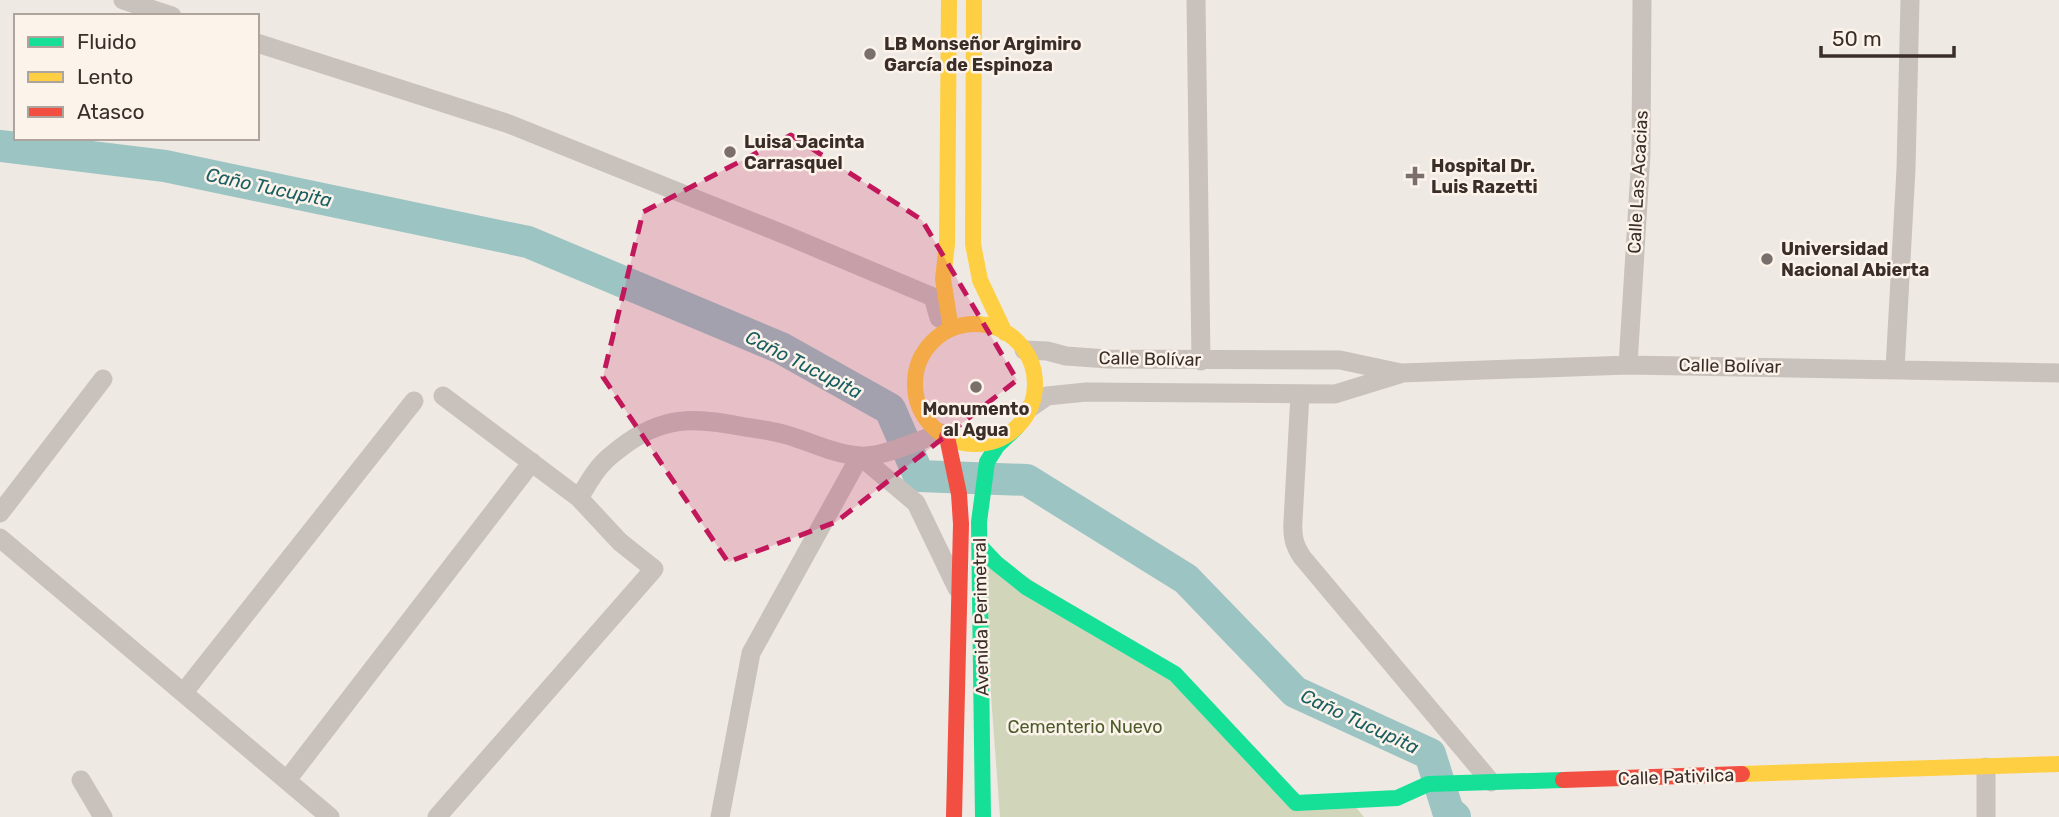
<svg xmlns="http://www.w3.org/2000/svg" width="2059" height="817" viewBox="0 0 2059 817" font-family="Rubik,sans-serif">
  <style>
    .green { fill: #d1d6bb }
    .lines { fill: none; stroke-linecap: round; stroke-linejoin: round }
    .river { stroke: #9cc4c3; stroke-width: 32 }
    .street { stroke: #c9c1bc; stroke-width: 19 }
    .fast { stroke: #16e098; stroke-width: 16 }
    .slow { stroke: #ffcf43; stroke-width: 16 }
    .jam { stroke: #f24e42; stroke-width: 16 }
    .marked { fill: #c2185b; fill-opacity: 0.2; stroke: #c2185b; stroke-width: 5; stroke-dasharray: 14 9; stroke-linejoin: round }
    .poi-dot { fill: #7a6f6a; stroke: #fcf3eb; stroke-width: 2.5 }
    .labels { text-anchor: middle; stroke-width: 5; stroke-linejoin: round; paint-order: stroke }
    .poi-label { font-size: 18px; font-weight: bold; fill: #3b2e29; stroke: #fcf3eb; text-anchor: start }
    .street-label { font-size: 18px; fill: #3b2e29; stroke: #fcf3eb }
    .park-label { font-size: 18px; fill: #4b5c2a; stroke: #fcf3eb }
    .water-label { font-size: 19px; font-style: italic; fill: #195e61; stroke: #fcf3eb }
  </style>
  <rect width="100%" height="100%" fill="#efe9e3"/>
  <path class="green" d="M 980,546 L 1175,674 L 1295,803 L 1350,800 L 1364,817 L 1000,817 Z"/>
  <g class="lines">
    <path class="river" d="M 0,146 L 165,166 L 528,242 L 781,348 L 890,409 L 919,476 L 1027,480 L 1186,579 L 1295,692 L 1430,754 L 1448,811 L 1455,817"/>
    <path class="street" d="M 123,0 L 172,16
      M 1196,0 L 1201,361
      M 257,43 L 509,124 L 788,236 L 933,297 L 939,318
      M 1024,350 L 1047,351 L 1066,356 L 1108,359 L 1340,360 L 1401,373 L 1628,365 L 2059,373
      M 1628,365 L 1641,154 L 1642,0
      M 1895,369 L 1906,169 L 1910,0
      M 1300,394 L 1293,521 C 1292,536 1294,545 1302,557 L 1491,782
      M 1030,408 L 1047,396 L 1086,392 L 1335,394 L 1400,374
      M 579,498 C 586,487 593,473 603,463 C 607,458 614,453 619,449 C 662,415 694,417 745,427 C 759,429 774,431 787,435 C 811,442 834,454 859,456 C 883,458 918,440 941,433
      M 0,513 L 103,379
      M 0,538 L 330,817
      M 184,692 L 414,401
      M 1986,767 L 1986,817
      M 81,780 L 103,817
      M 287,780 L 532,462
      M 437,817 L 654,569 L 620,542 L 579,498 L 443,396
      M 720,817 L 751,653 L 860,456 L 916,503 L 957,588"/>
    <path class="fast" d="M 980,546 L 996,563 L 1026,587 L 1175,674 L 1296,803 L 1397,798 L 1428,784 L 1563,780
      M 983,817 L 979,522 L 987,462 L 997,446 L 1016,428"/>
    <path class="slow" d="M 949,0 L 947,244 L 943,279 L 951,329
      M 974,0 L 973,244 L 980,280 L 1005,333
      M915 384a60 60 0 1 1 120 0a60 60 0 1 1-120 0Z
      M 1742,774 L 2059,764"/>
    <path class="jam" d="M 947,437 L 959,494 L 961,524 L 954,817
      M 1563,780 L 1742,774"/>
  </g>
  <path class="marked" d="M 791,135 L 922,220 L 1017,380 L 836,522 L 728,562 L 603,377 L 643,212 Z"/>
  <g class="poi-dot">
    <circle cx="870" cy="54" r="7"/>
    <circle cx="730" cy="152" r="7"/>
    <path d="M1411.5 165.5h7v7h7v7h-7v7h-7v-7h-7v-7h7z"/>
    <circle cx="1767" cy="259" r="7"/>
    <circle cx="976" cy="387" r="7"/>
  </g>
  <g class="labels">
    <g class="poi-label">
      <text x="884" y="50">LB Monseñor Argimiro<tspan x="884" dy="21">García de Espinoza</tspan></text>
      <text x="744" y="148">Luisa Jacinta<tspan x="744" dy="21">Carrasquel</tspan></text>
      <text x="1431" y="172">Hospital Dr.<tspan x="1431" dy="21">Luis Razetti</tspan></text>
      <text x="1781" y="255">Universidad<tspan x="1781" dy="21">Nacional Abierta</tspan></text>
      <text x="976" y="415" text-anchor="middle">Monumento<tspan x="976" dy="21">al Agua</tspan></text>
    </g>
    <g class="street-label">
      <text transform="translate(1638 182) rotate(-87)" y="6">Calle Las Acacias</text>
      <text transform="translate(1150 359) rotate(1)" y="6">Calle Bolívar</text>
      <text transform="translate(1730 366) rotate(1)" y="6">Calle Bolívar</text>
      <text transform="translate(981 617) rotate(-91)" y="6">Avenida Perimetral</text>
      <text transform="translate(1676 777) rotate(-2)" y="6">Calle Pativilca</text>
    </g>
    <g class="park-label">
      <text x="1085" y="733">Cementerio Nuevo</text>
    </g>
    <g class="water-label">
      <text transform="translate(269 187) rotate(12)" y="7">Caño Tucupita</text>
      <text transform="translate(804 364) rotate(27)" y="7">Caño Tucupita</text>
      <text transform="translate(1360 721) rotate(25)" y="7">Caño Tucupita</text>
    </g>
  </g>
  <rect x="14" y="14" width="245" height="126" fill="#fcf3eb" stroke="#afa49d" stroke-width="2"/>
  <rect x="28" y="37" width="35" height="10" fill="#16e098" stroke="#afa49d" stroke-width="2"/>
  <text x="77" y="49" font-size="21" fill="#3b2e29">Fluido</text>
  <rect x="28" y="72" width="35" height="10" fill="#ffcf43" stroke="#afa49d" stroke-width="2"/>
  <text x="77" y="84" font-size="21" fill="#3b2e29">Lento</text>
  <rect x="28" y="107" width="35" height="10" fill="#f24e42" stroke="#afa49d" stroke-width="2"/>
  <text x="77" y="119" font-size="21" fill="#3b2e29">Atasco</text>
  <path d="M1821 46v10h133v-10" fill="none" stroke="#3b2e29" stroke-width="3.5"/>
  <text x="1832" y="46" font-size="21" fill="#3b2e29" stroke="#fcf3eb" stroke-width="5" paint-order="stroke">50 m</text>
</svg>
